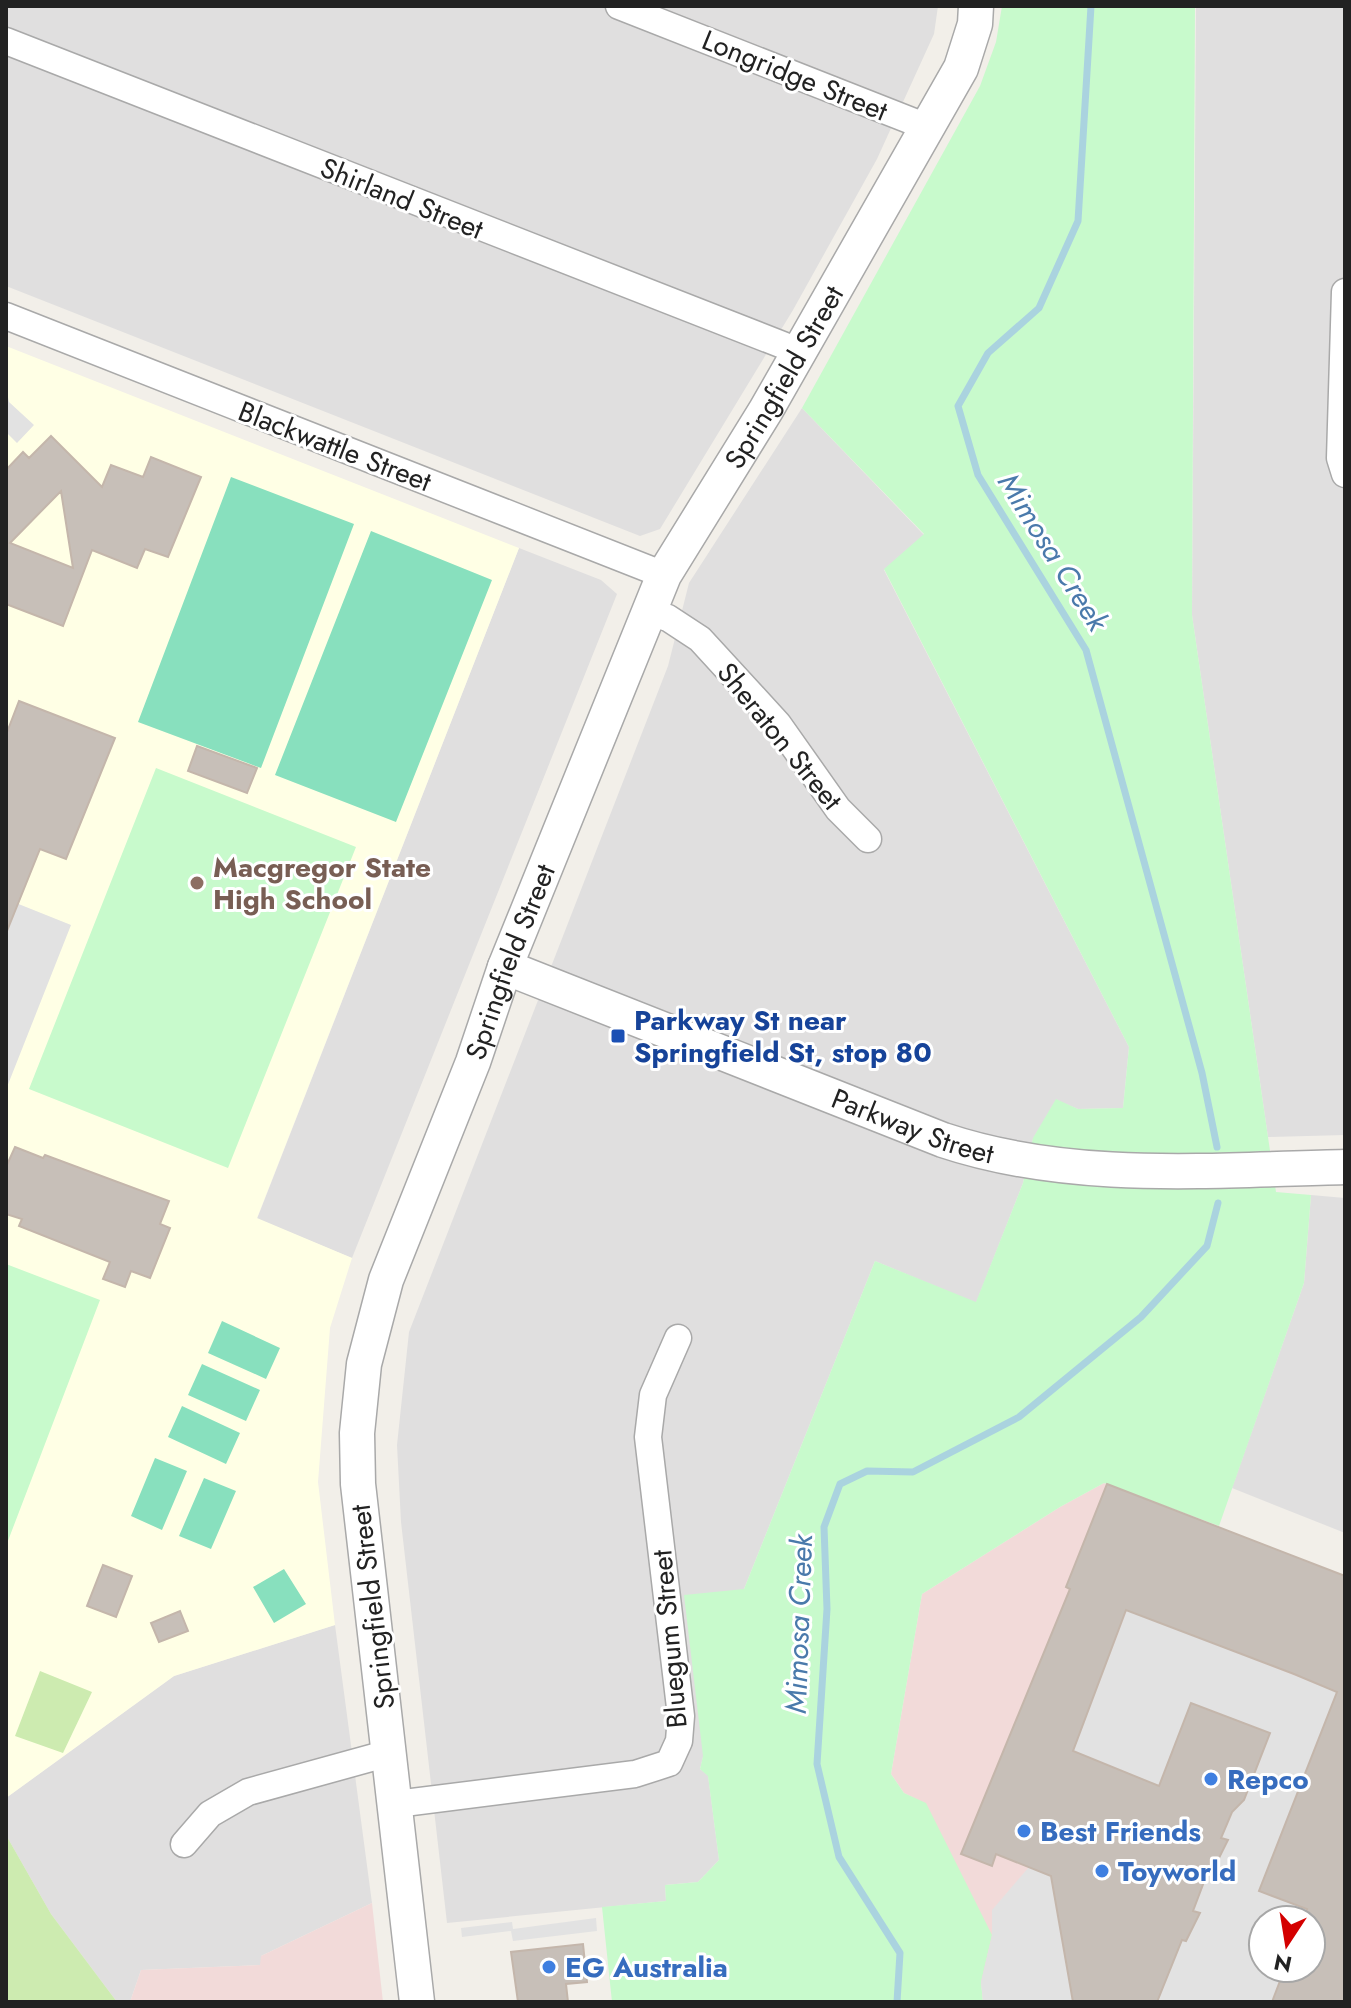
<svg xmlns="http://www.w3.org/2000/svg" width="1351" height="2008" viewBox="0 0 1351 2008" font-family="Jost,sans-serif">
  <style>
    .residential { fill: #e0dfdf }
    .commercial { fill: #f2dad9; fill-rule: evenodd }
    .education { fill: #ffffe5 }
    .grass { fill: #cdebb0 }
    .park { fill: #c8facc }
    .pitch { fill: #88e0be }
    .parking { fill: #e2e2e2 }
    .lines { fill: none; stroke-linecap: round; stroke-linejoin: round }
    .stream { stroke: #aad3df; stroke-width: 7 }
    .building { fill: #c7bfb8; stroke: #c4b6ab; stroke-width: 2; fill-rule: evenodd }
    .minor-casing { stroke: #a9a9a9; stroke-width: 29 }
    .tertiary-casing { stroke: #a9a9a9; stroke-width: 37 }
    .minor { stroke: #fff; stroke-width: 26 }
    .tertiary { stroke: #fff; stroke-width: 34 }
    .education-dot { fill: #8d6e63; stroke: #fff; stroke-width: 3 }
    .transit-dot { fill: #1a4fb4; stroke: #fff; stroke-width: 3 }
    .shop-dot { fill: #3f7fe0; stroke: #fff; stroke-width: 3 }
    .labels { text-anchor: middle; stroke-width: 6; stroke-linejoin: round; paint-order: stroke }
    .street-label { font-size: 28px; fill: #222; stroke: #fff }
    .education-label { font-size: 28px; font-weight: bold; fill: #785e54; stroke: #fff; text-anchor: start }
    .transit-label { font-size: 28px; font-weight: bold; fill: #164399; stroke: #fff; text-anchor: start }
    .shop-label { font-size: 28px; font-weight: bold; fill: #366cbe; stroke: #fff; text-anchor: start }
    .water-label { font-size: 30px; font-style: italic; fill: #4a7aab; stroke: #fff }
  </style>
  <rect width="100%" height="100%" fill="#f2efe9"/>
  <path class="residential" d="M 6,6 L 938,6 L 934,34 L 877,159 L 793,310 L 660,529 L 640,536 L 6,286 Z
    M 1196,6 L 1345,6 L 1345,1135 L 1268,1137 L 1192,615 Z
    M 802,408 L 924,535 L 884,570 L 1129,1047 L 1123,1108 L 1078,1109 L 1056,1100 L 1033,1139 L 1023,1183 L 976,1303 L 875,1261 L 744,1589 L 700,1769 L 708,1775 L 719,1860 L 698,1882 L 665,1885 L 666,1901 L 447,1923 L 401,1522 L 397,1445 L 409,1332 L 668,666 L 689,583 Z
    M 519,548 L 601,580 L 617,594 L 352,1258 L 257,1219 Z
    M 1311,1195 L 1345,1198 L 1345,1533 L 1232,1488 L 1304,1283 Z
    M 335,1625 L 372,1903 L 261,1956 L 261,1965 L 141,1970 L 130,2002 L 117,2002 L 51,1914 L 6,1835 L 6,1798 L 174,1676 Z"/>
  <path class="commercial" d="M 1104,1483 L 1345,1576 L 1345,2002 L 983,2002 L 981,1982 L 926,1804 L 904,1793 L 891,1774 L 922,1594 L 1060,1507 ZM 1263,1920 L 1311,1920 L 1311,1968 L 1263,1968 Z
    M 372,1903 L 383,2002 L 130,2002 L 141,1970 L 260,1965 L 261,1956 Z"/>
  <path class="education" d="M 6,346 L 519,548 L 257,1218 L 352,1258 L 330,1328 L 318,1482 L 335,1625 L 174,1676 L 6,1798 Z"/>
  <path class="grass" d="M 40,1671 L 92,1692 L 63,1753 L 15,1736 Z
    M 6,1835 L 51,1914 L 117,2002 L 6,2002 Z"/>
  <path class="park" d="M 1002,6 L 1195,6 L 1192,615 L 1276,1192 L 1311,1195 L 1304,1283 L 1219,1526 L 1104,1483 L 1060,1507 L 922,1594 L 891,1774 L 904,1793 L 926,1803 L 992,1935 L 981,1982 L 983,2002 L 612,2002 L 602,1907 L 666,1901 L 665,1885 L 698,1882 L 719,1860 L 708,1776 L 700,1769 L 703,1756 L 684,1595 L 744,1589 L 875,1261 L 976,1302 L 1023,1183 L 1033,1138 L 1056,1099 L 1078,1109 L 1123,1108 L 1129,1047 L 884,569 L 924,534 L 802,408 L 980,86 L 996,42 Z
    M 156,768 L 356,847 L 228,1168 L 29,1089 Z
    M 6,1264 L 100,1300 L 6,1546 Z"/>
  <path class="pitch" d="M 231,477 L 354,524 L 261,768 L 138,722 Z
    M 371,531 L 492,580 L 396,822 L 275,775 Z
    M 222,1321 L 280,1348 L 266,1379 L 208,1353 Z
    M 202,1364 L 260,1390 L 246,1421 L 188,1395 Z
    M 182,1406 L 240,1433 L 226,1464 L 168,1437 Z
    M 155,1458 L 187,1471 L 162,1530 L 131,1516 Z
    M 204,1478 L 236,1491 L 211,1549 L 179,1536 Z
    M 284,1569 L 306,1604 L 274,1623 L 253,1587 Z"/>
  <path class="parking" d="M 6,388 L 9,402 L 34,425 L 17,443 L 6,432 Z
    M 16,903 L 71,925 L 7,1087 L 6,927 Z
    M 1127,1610 L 1337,1692 L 1259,1890 L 1307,1909 L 1303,1920 L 1263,1920 L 1263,1968 L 1285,1968 L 1272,2002 L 1157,2002 L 1182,1940 L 1186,1941 L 1199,1914 L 1193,1911 L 1210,1866 L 1214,1868 L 1228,1840 L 1221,1838 L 1232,1812 L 1244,1800 L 1269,1734 L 1191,1703 L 1159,1786 L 1100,1763 L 1053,1886 L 1073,2002 L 983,2002 L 981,1982 L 992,1935 L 992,1910 L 1029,1867 Z
    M 596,1918 L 597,1931 L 513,1941 L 511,1931 L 462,1937 L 461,1928 L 512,1922 L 513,1929 Z"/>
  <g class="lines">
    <path class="stream" d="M 1091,6 L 1078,221 L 1039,308 L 988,353 L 958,406 L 978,475 L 1086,650 L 1202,1073 L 1217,1147
      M 897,2002 L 900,1953 L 839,1857 L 817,1764 L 827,1609 L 824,1527 L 840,1484 L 867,1471 L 913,1472 L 1019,1417 L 1141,1317 L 1207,1246 L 1218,1203"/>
  </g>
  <path class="building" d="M 51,436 L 102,487 L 111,465 L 143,477 L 151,457 L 201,477 L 168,557 L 145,549 L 137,568 L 92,550 L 63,626 L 6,604 L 6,470 L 23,452 L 29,458 ZM 61,491 L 73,568 L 10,543 Z
    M 19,701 L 115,738 L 66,859 L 40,849 L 7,931 L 6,735 Z
    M 197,746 L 257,768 L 247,793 L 188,771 Z
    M 15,1147 L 43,1158 L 45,1155 L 169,1201 L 160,1224 L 170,1228 L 150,1278 L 131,1271 L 125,1287 L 103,1279 L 110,1262 L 19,1226 L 22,1219 L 6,1214 L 6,1167 Z
    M 1107,1484 L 1345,1576 L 1345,2002 L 1272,2002 L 1285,1968 L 1311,1968 L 1311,1920 L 1303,1920 L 1307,1909 L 1259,1891 L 1337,1692 L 1294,1674 L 1126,1610 L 1073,1751 L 1159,1786 L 1191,1703 L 1270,1733 L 1244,1800 L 1232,1812 L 1221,1838 L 1228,1840 L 1214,1868 L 1210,1866 L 1193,1911 L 1200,1913 L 1186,1941 L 1182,1940 L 1157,2002 L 1073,2002 L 1051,1876 L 996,1854 L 992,1866 L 961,1854 L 1070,1589 L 1066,1587 Z
    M 103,1565 L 132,1576 L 116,1617 L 87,1606 Z
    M 180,1611 L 188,1631 L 159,1642 L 151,1623 Z
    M 583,1944 L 587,1982 L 566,1984 L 568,2002 L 518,2002 L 511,1952 Z"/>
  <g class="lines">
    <defs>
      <path id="minor" d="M 619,6 L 927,127
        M 6,41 L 798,351
        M 1345,292 L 1340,458 L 1345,474
        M 6,316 L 664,575
        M 649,612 L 668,618 L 700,639 L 778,724 L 838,809 L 868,839
        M 396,1804 L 635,1774 L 669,1763 L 679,1741 L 681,1716 L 648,1437 L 653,1395 L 678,1338
        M 184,1844 L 210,1814 L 248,1792 L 389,1753"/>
      <g id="tertiary">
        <path id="s1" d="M 505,967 L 943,1140 C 1072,1183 1211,1170 1345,1167"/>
        <path id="s2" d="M 417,2002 L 358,1484 L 357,1433 L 364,1364 L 386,1280 L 473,1062 L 505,967 L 664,575 L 766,410 L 961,68 L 975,24 L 976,6"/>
      </g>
    </defs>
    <use href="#minor" class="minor-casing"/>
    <use href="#tertiary" class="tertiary-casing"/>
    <use href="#minor" class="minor"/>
    <use href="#tertiary" class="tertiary"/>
  </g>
  <circle class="education-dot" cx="197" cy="883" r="8"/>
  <rect class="transit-dot" x="610" y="1028" width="16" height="16" rx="4"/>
  <g class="shop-dot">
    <circle cx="1211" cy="1779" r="8"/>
    <circle cx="1024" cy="1831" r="8"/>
    <circle cx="1102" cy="1871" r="8"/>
    <circle cx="549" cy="1967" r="8"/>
  </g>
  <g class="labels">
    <g class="street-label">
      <text transform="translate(795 75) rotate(22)" y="10">Longridge Street</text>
      <text transform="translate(402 198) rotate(22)" y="10">Shirland Street</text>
      <text dy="10" stroke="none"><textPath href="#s2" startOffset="1718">Springfield Street</textPath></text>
      <text transform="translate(335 446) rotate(21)" y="10">Blackwattle Street</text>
      <text transform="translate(780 736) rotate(51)" y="10">Sheraton Street</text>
      <text dy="10" stroke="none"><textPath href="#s2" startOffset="1070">Springfield Street</textPath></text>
      <text dy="10" stroke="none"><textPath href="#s1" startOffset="438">Parkway Street</textPath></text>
      <text transform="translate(372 1607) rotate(-97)" y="10">Springfield Street</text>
      <text transform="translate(669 1639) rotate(-95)" y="10">Bluegum Street</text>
    </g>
    <g class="education-label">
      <text x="213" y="877">Macgregor State<tspan x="213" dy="32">High School</tspan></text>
    </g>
    <g class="transit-label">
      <text x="634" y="1030">Parkway St near<tspan x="634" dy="32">Springfield St, stop 80</tspan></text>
    </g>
    <g class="shop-label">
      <text x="1227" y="1789">Repco</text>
      <text x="1040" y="1841">Best Friends</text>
      <text x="1118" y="1881">Toyworld</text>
      <text x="565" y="1977">EG Australia</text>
    </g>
    <g class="water-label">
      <text transform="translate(1053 552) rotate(58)" y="10">Mimosa Creek</text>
      <text transform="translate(799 1624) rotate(-88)" y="10">Mimosa Creek</text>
    </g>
  </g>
  <rect width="1351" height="2008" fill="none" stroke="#222222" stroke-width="16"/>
  <g transform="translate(1287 1944) rotate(192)"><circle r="38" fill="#ffffff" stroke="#a7a7a7" stroke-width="2"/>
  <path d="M0-6L14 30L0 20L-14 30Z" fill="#d40000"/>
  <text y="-12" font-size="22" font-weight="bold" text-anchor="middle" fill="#222222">N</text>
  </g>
</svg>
